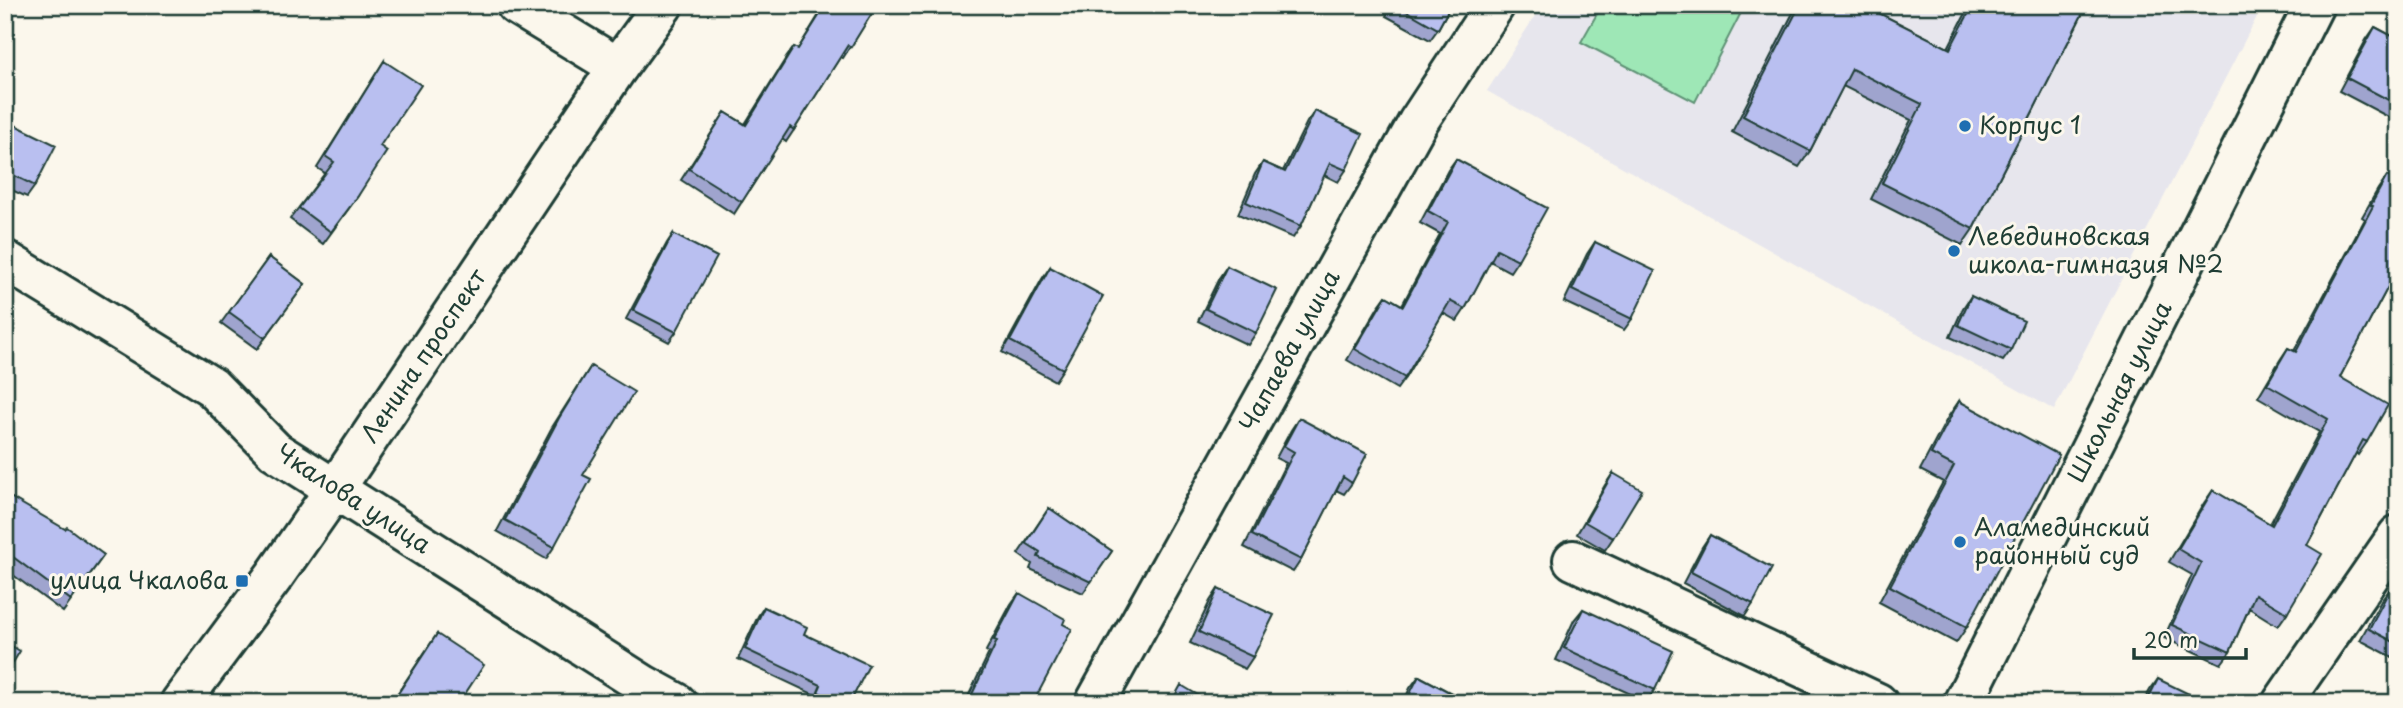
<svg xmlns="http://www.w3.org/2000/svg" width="2403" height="708" viewBox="0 0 2403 708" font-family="'Playpen Sans',sans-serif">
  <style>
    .built { fill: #e7e6ed }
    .green { fill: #9ee7b6; stroke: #5e9275; stroke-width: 2 }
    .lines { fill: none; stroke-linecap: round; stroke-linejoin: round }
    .minor-casing { stroke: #1f3d34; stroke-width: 44 }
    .major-casing { stroke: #1f3d34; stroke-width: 44 }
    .minor { stroke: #fbf7ec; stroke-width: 38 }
    .major { stroke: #fbf7ec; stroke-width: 38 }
    .wall { fill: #9fa4ce; stroke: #1f3d34; stroke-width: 2 }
    .building { fill: #b9bff0; stroke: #1f3d34; stroke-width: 2 }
    .poi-dot { fill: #1f6fb2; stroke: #fbf7ec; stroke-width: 2.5 }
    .labels { text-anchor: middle; stroke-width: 6; stroke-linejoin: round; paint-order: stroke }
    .poi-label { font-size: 24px; fill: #1f3d34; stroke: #fbf7ec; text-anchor: start }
    .street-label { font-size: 24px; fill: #1f3d34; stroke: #fbf7ec }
  </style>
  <rect width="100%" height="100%" fill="#fbf7ec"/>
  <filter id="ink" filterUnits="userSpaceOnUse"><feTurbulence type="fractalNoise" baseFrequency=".0143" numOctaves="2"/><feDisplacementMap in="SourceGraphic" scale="14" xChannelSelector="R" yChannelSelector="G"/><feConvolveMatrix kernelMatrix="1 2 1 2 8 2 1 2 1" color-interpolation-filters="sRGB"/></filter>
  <g filter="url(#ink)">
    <path class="built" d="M 1542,5 L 2263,5 L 2054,410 L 1487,91 Z"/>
    <path class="green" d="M 1602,5 L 1745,5 L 1695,102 L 1581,42 Z"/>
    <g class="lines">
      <defs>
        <path id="minor" d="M 516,5 L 618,67
          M 5,260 L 212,387 L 275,451 L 644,685 L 677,703
          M 1573,560 L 1878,703
          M 1095,703 L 1418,122 L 1495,5
          M 1963,703 L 2314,5
          M 2282,703 L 2398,535"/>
        <path id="major" d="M 180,703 L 275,575 L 335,489 L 618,67 L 663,5"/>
      </defs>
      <use href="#minor" class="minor-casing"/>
      <use href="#major" class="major-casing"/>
      <use href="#minor" class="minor"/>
      <use href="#major" class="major"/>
    </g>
    <path class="wall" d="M 825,5 L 877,5 L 843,58 L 840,57 L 794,130 L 786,142 L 782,139 L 734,214 L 681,180 L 725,112 L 745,124 L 786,58 L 794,47 L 798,49 Z
      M 1392,5 L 1451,5 L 1438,29 L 1430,40 L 1386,16 Z
      M 1797,5 L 1863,5 L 1948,48 L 1970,5 L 2087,5 L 1973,229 L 1962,245 L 1871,199 L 1911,120 L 1843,86 L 1810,151 L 1799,167 L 1732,132 Z
      M 2375,27 L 2398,39 L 2398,122 L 2339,91 L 2366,40 Z
      M 384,61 L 380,146 L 358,196 L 323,244 L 290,219 L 325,173 L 317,168 Z
      M 1315,111 L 1346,170 L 1338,182 L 1324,175 L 1301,226 L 1293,238 L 1238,214 L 1255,174 L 1263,162 L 1283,171 L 1307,122 Z
      M 5,120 L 35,186 L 27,197 L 5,187 Z
      M 1456,159 L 1518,260 L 1510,272 L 1490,261 L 1465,309 L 1457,321 L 1443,313 L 1405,378 L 1397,389 L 1347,360 L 1378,307 L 1386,296 L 1402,305 L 1440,234 L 1420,223 L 1448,170 Z
      M 2387,176 L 2397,182 L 2398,181 L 2398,268 L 2340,377 L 2367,442 L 2358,455 L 2356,453 L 2307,545 L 2287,613 L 2278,626 L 2249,608 L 2230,652 L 2221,664 L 2164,638 L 2192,575 L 2169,562 L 2204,503 L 2213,490 L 2270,524 L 2319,432 L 2258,397 L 2280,360 L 2288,348 L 2294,351 L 2365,219 L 2362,217 L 2378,189 Z
      M 673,234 L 676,332 L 669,342 L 626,319 L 667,243 Z
      M 1595,242 L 1632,319 L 1624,330 L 1564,302 L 1587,254 Z
      M 269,257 L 305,284 L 257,349 L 221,323 Z
      M 1227,266 L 1256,333 L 1248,345 L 1198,321 L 1219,278 Z
      M 1050,267 L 1063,369 L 1055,381 L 1002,352 L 1042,279 Z
      M 1971,296 L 2011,350 L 2003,361 L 1950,337 L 1963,308 Z
      M 591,366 L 583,475 L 554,547 L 546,559 L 497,531 L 551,429 Z
      M 1959,401 L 1967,627 L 1956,643 L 1879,602 L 1943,482 L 1920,470 L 1948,417 Z
      M 1299,418 L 1352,483 L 1344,494 L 1336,490 L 1301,560 L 1293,572 L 1244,547 L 1286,463 L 1276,458 L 1291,430 Z
      M 1613,473 L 1613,538 L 1605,550 L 1577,534 L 1605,485 Z
      M 5,494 L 104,555 L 63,612 L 5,569 Z
      M 1049,508 L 1112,551 L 1083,593 L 1030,569 L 1032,564 L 1018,554 Z
      M 1710,535 L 1753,604 L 1745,616 L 1683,583 L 1702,547 Z
      M 1218,589 L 1253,657 L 1245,669 L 1190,643 L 1210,601 Z
      M 2390,589 L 2398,593 L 2398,660 L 2360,640 L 2381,601 Z
      M 1019,593 L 1063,624 L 1033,703 L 965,703 L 989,653 L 986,651 L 1011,604 Z
      M 764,607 L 804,634 L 850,703 L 815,703 L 812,701 L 815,695 L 738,659 L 758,616 Z
      M 1583,609 L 1655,690 L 1646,701 L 1556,660 L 1574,620 Z
      M 437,634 L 459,703 L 391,703 Z
      M 1419,676 L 1470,703 L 1403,703 L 1410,688 Z
      M 2158,679 L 2190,703 L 2143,703 L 2150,690 Z"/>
    <path class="building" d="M 826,5 L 877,5 L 851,47 L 848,45 L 794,130 L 790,127 L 742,202 L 689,169 L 725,112 L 746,125 L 794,47 L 798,49 Z
      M 1396,5 L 1451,5 L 1438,29 Z
      M 1800,5 L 1863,5 L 1950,49 L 1973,5 L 2087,5 L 1973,229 L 1882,183 L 1922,104 L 1852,69 L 1810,151 L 1743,116 Z
      M 2375,27 L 2398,39 L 2398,105 L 2347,78 Z
      M 384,61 L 421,85 L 380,146 L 387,151 L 358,196 L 331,232 L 299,208 L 334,162 L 325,156 Z
      M 1315,111 L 1363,134 L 1346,170 L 1330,163 L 1301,226 L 1246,202 L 1263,162 L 1285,172 Z
      M 5,120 L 56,145 L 35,186 L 5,171 Z
      M 1456,159 L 1547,208 L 1518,260 L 1497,249 L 1465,309 L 1450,301 L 1405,378 L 1355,349 L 1386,296 L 1403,306 L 1448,222 L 1428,211 Z
      M 2387,176 L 2398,182 L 2398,268 L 2340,377 L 2388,405 L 2367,442 L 2363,440 L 2307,545 L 2322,554 L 2287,613 L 2255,594 L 2230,652 L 2172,625 L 2201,563 L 2178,549 L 2213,490 L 2272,525 L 2328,419 L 2267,384 L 2288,348 L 2296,352 L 2373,206 L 2371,205 Z
      M 673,234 L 717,257 L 676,332 L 633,310 Z
      M 1595,242 L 1655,271 L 1632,319 L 1572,290 Z
      M 269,257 L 305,284 L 265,338 L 229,312 Z
      M 1227,266 L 1277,290 L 1256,333 L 1206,309 Z
      M 1050,267 L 1103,296 L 1063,369 L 1010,341 Z
      M 1971,296 L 2024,321 L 2011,350 L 1958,325 Z
      M 591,366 L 634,392 L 583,475 L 591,479 L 554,547 L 505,520 L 559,418 Z
      M 1959,401 L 2059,455 L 1967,627 L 1890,586 L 1954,466 L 1931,454 Z
      M 1299,418 L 1367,454 L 1352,483 L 1343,477 L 1301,560 L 1252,535 L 1294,452 L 1284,446 Z
      M 1613,473 L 1642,490 L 1613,538 L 1585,522 Z
      M 5,494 L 65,529 L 67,527 L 104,555 L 71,600 L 5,551 Z
      M 1049,508 L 1112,551 L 1091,582 L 1038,557 L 1040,552 L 1026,543 Z
      M 1710,535 L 1772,568 L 1753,604 L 1691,572 Z
      M 1218,589 L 1274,615 L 1253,657 L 1199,632 Z
      M 2390,589 L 2398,593 L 2398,644 L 2369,629 Z
      M 1019,593 L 1065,619 L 1063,624 L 1072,629 L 1033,703 L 968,703 L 997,641 L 994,640 Z
      M 764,607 L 807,627 L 804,634 L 869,665 L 850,703 L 841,703 L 818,692 L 821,685 L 745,649 Z
      M 1583,609 L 1673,651 L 1655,690 L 1564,648 Z
      M 437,634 L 484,665 L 459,703 L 402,703 L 395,698 Z
      M 5,642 L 20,651 L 5,676 Z
      M 1419,676 L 1470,703 L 1405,703 Z
      M 2158,679 L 2193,696 L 2190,703 L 2146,703 Z
      M 1181,685 L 1211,703 L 1171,703 Z"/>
  </g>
  <g class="poi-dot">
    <circle cx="1965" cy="126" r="7"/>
    <circle cx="1954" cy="251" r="7"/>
    <circle cx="1960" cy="542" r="7"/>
    <rect x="235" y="574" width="14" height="14" rx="3.5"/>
  </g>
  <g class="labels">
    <g class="poi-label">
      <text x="1979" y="134">Корпус 1</text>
      <text x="1968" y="245">Лебединовская<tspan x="1968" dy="28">школа-гимназия №2</tspan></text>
      <text x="1974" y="536">Аламединский<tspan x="1974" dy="28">районный суд</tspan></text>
      <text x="228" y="589" text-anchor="end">улица Чкалова</text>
    </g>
    <g class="street-label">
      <text transform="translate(1290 351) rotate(-61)" y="8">Чапаева улица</text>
      <text transform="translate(424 356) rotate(-56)" y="8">Ленина проспект</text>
      <text transform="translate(2120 392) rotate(-63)" y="8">Школьная улица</text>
      <text transform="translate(353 499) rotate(33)" y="8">Чкалова улица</text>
    </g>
  </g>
  <rect width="2403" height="708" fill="none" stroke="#fbf7ec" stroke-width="28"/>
  <rect x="14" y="14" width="2375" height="680" fill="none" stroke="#1f3d34" stroke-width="2.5" filter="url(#ink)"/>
  <path d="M2134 648v10h112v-10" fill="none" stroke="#1f3d34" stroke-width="3.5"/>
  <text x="2144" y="648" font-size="21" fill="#1f3d34" stroke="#fbf7ec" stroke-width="5" paint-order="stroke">20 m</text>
</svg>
